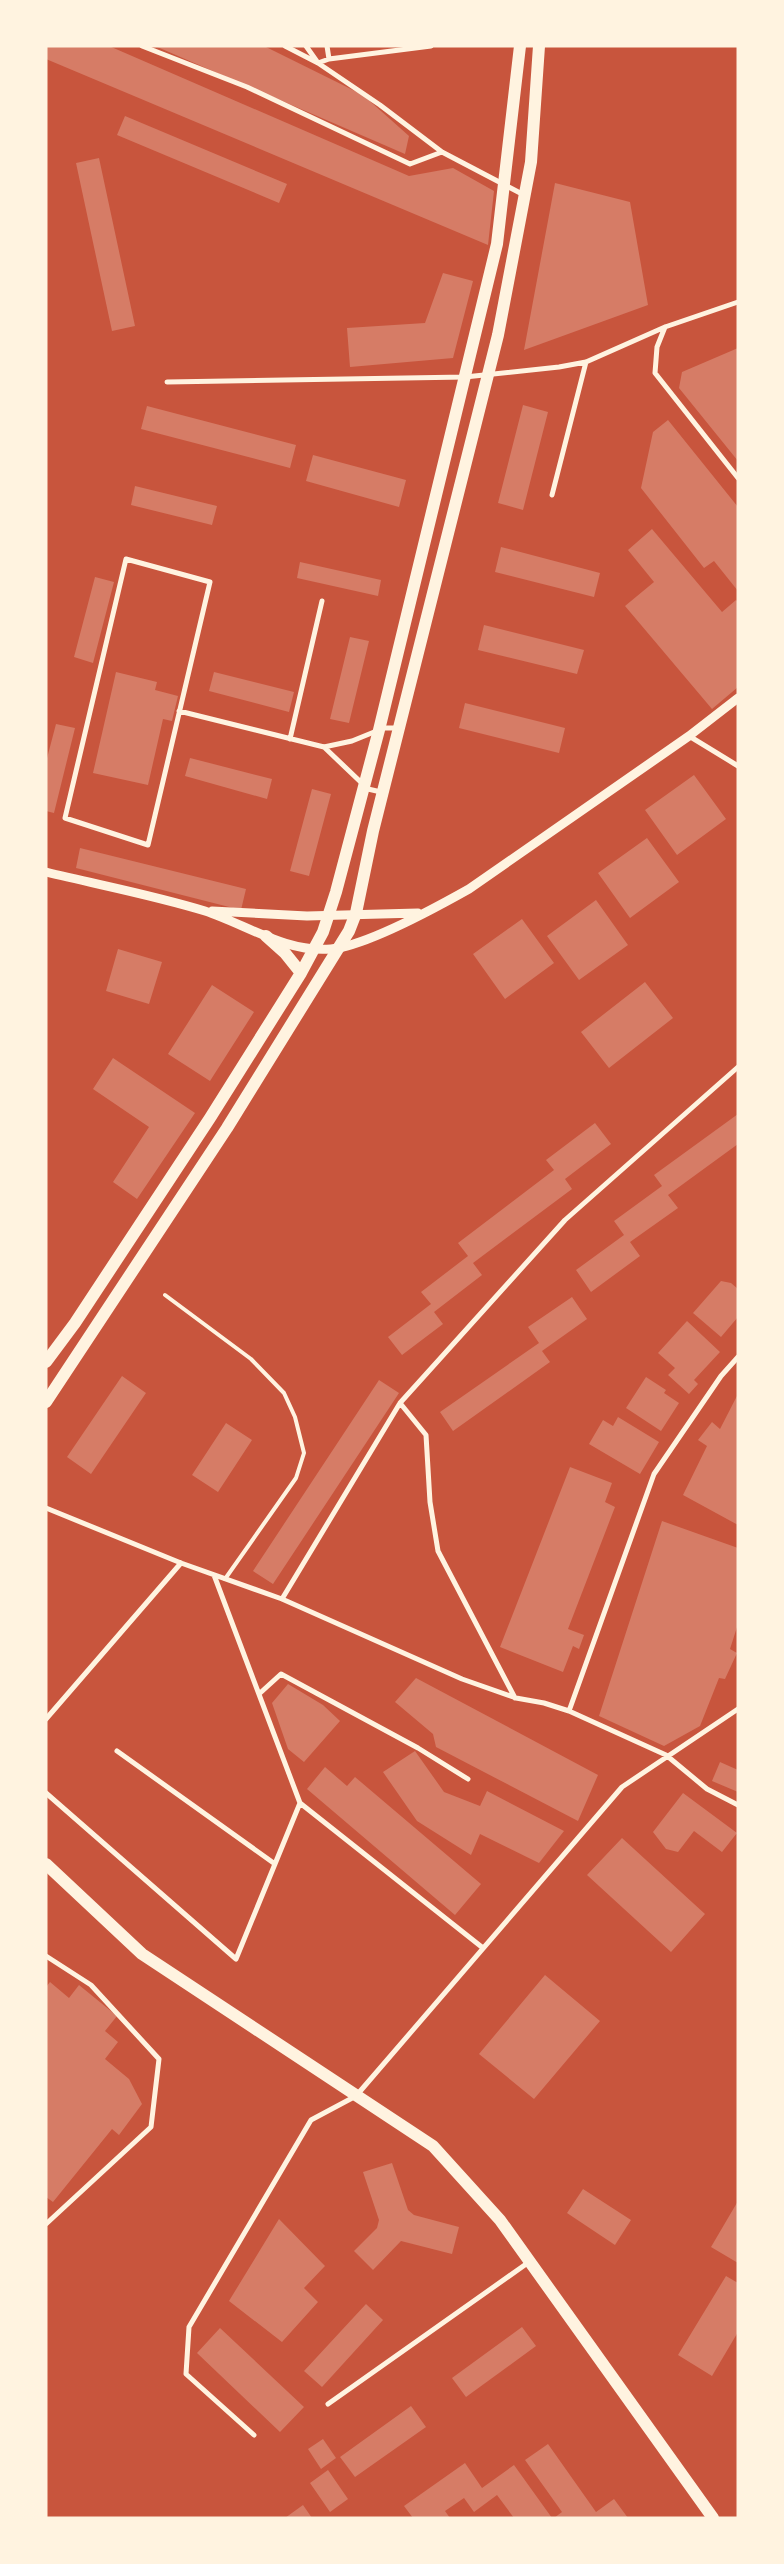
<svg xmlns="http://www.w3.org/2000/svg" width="784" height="2564" viewBox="0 0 784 2564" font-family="'DM Sans',sans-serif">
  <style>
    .building { fill: #d67c66 }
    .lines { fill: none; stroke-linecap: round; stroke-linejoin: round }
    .service { stroke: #fff3e0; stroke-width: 4 }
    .minor { stroke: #fff3e0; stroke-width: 5 }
    .tertiary { stroke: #fff3e0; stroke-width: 9 }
    .primary { stroke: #fff3e0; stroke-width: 12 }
  </style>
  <rect width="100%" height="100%" fill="#c8553d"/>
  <path class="building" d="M 46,46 L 109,46 L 409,176 L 453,168 L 494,191 L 488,245 L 46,59 Z
    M 155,46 L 264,46 L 363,95 L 409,136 L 405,154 Z
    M 125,116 L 287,184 L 279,203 L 117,135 Z
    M 99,158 L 135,326 L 112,331 L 76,163 Z
    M 555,183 L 630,202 L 648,305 L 524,350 Z
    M 443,273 L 473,281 L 453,358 L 350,367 L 347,328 L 425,323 Z
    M 738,348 L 738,461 L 679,388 L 682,372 Z
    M 523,405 L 548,412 L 523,510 L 498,503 Z
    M 147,406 L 296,445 L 290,468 L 141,429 Z
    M 668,420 L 738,507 L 738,591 L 714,561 L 704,568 L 641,488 L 653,432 Z
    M 313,455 L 406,480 L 399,507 L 306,481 Z
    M 135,486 L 217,506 L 212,525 L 131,505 Z
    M 652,529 L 722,612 L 736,600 L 738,602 L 738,687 L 712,709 L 625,606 L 654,582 L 628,550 Z
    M 501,547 L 600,573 L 594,597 L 495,572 Z
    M 300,562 L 381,580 L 378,596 L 297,578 Z
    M 95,577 L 114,582 L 93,663 L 74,657 Z
    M 484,625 L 584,650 L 577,674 L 478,650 Z
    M 350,637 L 369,641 L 349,723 L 330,719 Z
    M 116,672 L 157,682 L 155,690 L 178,696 L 172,721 L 163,719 L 148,785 L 93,773 Z
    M 214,672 L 294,692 L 289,712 L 209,691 Z
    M 465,703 L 565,728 L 559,753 L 459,728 Z
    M 56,724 L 75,728 L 54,813 L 46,811 L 46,762 Z
    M 190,758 L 272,779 L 267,799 L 185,776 Z
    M 694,775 L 726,819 L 677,855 L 645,810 Z
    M 312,789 L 331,794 L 309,876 L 290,871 Z
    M 647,838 L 679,882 L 630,918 L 598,873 Z
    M 80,848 L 246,889 L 241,910 L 76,868 Z
    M 596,900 L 628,945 L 579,980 L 547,936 Z
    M 522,919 L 554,963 L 505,999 L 473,954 Z
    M 118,949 L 162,962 L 149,1004 L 106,991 Z
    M 645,982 L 673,1018 L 609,1068 L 581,1032 Z
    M 212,985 L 254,1012 L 210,1081 L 168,1054 Z
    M 113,1058 L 195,1113 L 137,1199 L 113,1182 L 149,1127 L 93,1089 Z
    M 738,1114 L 738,1144 L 668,1195 L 678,1208 L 630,1242 L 640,1256 L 591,1292 L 576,1270 L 624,1235 L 614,1221 L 662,1186 L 654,1175 Z
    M 595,1123 L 611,1144 L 565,1179 L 572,1189 L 473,1263 L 482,1275 L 434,1312 L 443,1324 L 402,1355 L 388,1337 L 431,1304 L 421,1292 L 468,1256 L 458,1243 L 554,1170 L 546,1160 Z
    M 721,1281 L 731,1283 L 738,1289 L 738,1317 L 721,1337 L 693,1313 Z
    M 572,1297 L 587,1319 L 542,1351 L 550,1362 L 453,1431 L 440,1412 L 539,1343 L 528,1327 Z
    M 687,1321 L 720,1352 L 694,1380 L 698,1384 L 689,1394 L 668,1375 L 675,1368 L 658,1353 Z
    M 122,1376 L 146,1393 L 91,1474 L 67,1457 Z
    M 646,1377 L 666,1390 L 664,1393 L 679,1403 L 661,1431 L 626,1408 Z
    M 379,1380 L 399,1393 L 273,1584 L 253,1571 Z
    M 738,1394 L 738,1525 L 683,1495 L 707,1446 L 698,1440 L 712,1422 L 720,1429 Z
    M 618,1417 L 659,1442 L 640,1474 L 589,1444 L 603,1420 L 613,1426 Z
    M 226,1423 L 252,1440 L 218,1492 L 192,1475 Z
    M 570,1467 L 612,1483 L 605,1502 L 615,1507 L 568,1629 L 584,1635 L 579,1649 L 573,1646 L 563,1672 L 500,1647 Z
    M 662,1521 L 738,1548 L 738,1624 L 730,1649 L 737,1653 L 725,1679 L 719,1678 L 700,1726 L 664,1746 L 599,1716 Z
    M 416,1678 L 598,1775 L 578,1821 L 436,1747 L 433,1734 L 395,1702 Z
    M 288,1684 L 323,1705 L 340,1721 L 304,1762 L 288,1749 L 272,1703 Z
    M 415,1751 L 444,1792 L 480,1806 L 487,1791 L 564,1831 L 539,1863 L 480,1834 L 471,1855 L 417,1821 L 383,1772 Z
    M 720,1762 L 738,1770 L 738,1792 L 712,1781 Z
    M 325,1767 L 347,1786 L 355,1777 L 481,1884 L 455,1915 L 307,1789 Z
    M 683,1793 L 737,1833 L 722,1852 L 694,1831 L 678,1852 L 666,1849 L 653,1832 Z
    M 622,1838 L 705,1914 L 671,1952 L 587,1875 Z
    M 545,1975 L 600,2021 L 534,2099 L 479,2054 Z
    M 50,1982 L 69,1998 L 79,1985 L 117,2016 L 105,2031 L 118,2042 L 105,2059 L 129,2079 L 142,2104 L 119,2135 L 112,2129 L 53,2202 L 46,2197 L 46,1987 Z
    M 392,2163 L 408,2210 L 414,2215 L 459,2227 L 452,2254 L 401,2241 L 373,2270 L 354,2251 L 377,2228 L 379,2220 L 363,2172 Z
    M 583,2189 L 631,2220 L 615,2245 L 567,2213 Z
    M 738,2201 L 738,2263 L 711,2247 Z
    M 279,2219 L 325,2266 L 304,2288 L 318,2302 L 282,2342 L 229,2301 Z
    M 726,2276 L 738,2283 L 738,2332 L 712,2376 L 678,2355 Z
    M 366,2304 L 383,2320 L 322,2387 L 304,2371 Z
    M 522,2327 L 536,2346 L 466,2397 L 452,2378 Z
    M 220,2328 L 304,2407 L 280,2432 L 197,2353 Z
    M 411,2406 L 426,2427 L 355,2477 L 340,2457 Z
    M 323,2439 L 336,2458 L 321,2469 L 308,2449 Z
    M 548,2444 L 596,2512 L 614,2499 L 628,2518 L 554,2518 L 562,2512 L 525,2460 Z
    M 465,2463 L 482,2488 L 514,2465 L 552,2518 L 514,2518 L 497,2495 L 474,2512 L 464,2498 L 445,2511 L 450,2518 L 413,2518 L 404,2506 Z
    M 328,2470 L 348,2499 L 330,2512 L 310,2483 Z
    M 303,2505 L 312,2518 L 285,2518 Z"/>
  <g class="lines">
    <path class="service" d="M 165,1295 L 251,1359 L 284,1393 L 295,1417 L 304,1453 L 296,1478 L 225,1579"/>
    <path class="minor" d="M 142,46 L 247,87 L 410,164 L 442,152
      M 285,46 L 318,63 L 329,59 L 431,46
      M 306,46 L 318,63 L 380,105 L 442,152 L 524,195
      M 327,46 L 329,59
      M 665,327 L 657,347 L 655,373 L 738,478
      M 167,382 L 465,377 L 559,367 L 586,362 L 665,327 L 738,302
      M 552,495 L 586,362
      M 126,559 L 210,582 L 148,845 L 65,818 Z
      M 179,711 L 324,747 L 352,741 L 384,728 L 398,728
      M 689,736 L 738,766
      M 290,739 L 322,601
      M 324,747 L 368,789 L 381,792
      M 400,1403 L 426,1435 L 430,1502 L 438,1551 L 515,1698
      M 46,1508 L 181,1563 L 282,1599 L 462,1679 L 516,1698 L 544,1703 L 569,1711 L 666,1755 L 707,1789 L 738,1805
      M 214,1575 L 300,1803 L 483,1948
      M 282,1599 L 400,1403 L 565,1220 L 738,1067
      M 259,1694 L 281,1674 L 418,1748 L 468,1779
      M 569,1711 L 654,1474 L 721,1376 L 738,1357
      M 46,1719 L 181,1563
      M 117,1751 L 275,1864
      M 46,1793 L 236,1959 L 300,1803
      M 46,1956 L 91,1985 L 159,2059 L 151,2127 L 46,2224
      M 328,2404 L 529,2262
      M 254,2435 L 186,2374 L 189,2327 L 311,2120 L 356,2096 L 622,1787 L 738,1709"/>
    <path class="tertiary" d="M 46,872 C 99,885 153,895 205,911 C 245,924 286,953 331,949 C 366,946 437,907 469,889 L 689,736 L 738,698
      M 212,911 L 307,916 L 418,913"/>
    <path class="primary" d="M 266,936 L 285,953 L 301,973
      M 46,1362 L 75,1323 L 210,1118 L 301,973 L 323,932 L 336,892 L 379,730 L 497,244 L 520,46
      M 46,1402 L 227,1128 L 349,931 L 356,913 L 373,831 L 498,335 L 531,162 L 539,46
      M 46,1864 L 142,1954 L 433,2146 L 500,2220 L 713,2518"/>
  </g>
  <rect width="784" height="2564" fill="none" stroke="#fff3e0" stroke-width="95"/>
</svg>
